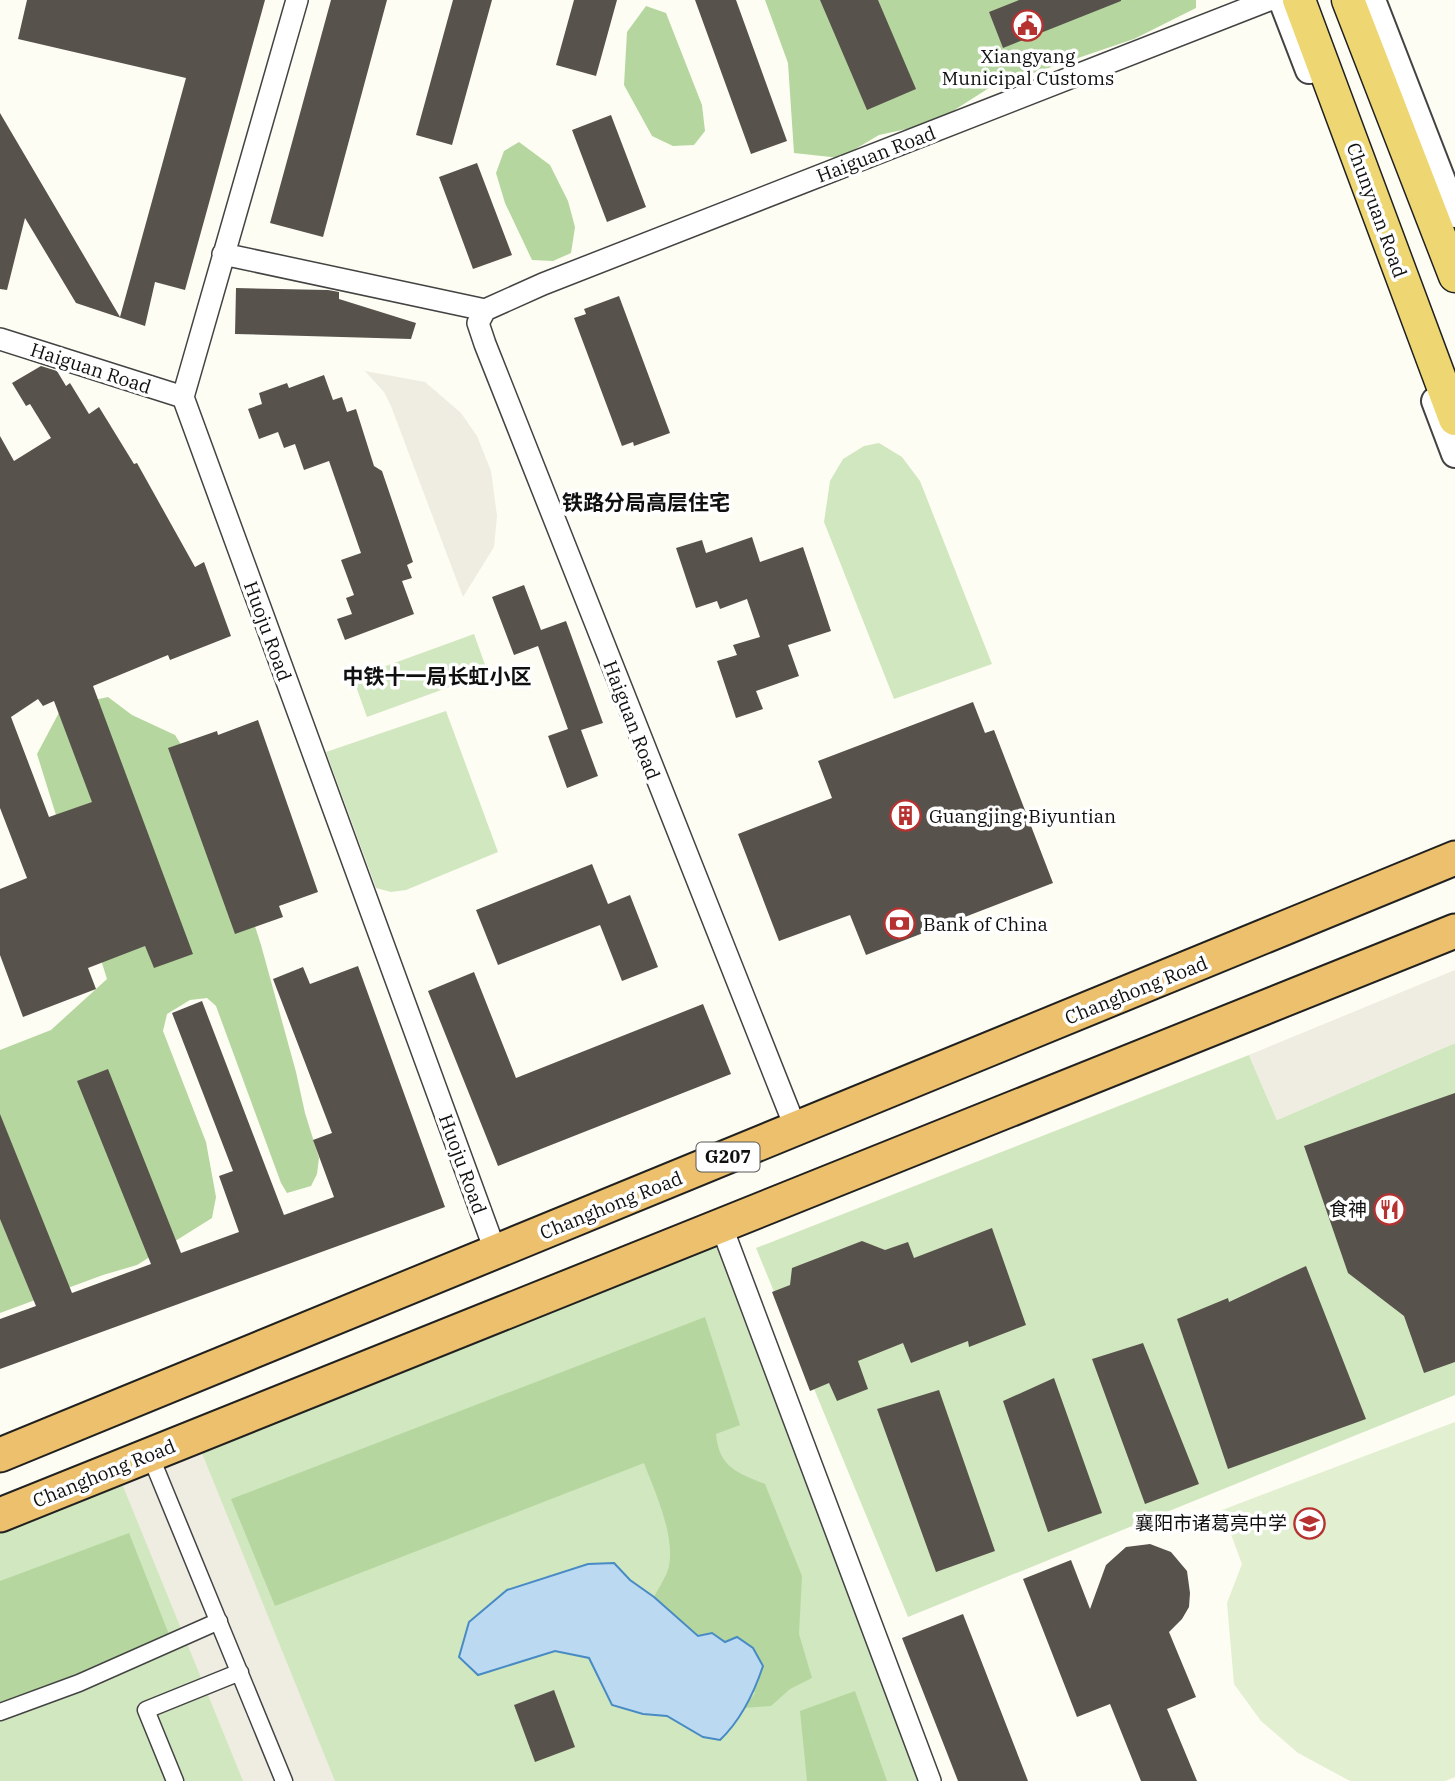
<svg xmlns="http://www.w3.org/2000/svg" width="1455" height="1781" viewBox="0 0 1455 1781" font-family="'IBM Plex Serif','Noto Sans SC',serif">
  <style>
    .green { fill: #d1e7bf }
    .forest { fill: #b5d69f }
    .pitch { fill: #e2efd0 }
    .plaza { fill: #efece1 }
    .water { fill: #bbdaf2; stroke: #488bc4; stroke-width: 2 }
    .building { fill: #58524d; fill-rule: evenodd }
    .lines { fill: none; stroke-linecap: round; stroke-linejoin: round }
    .pedestrian-casing { stroke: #434343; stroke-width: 19 }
    .minor-casing { stroke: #434343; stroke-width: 24 }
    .tertiary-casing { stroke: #434343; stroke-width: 30 }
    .primary-casing { stroke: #212121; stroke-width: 35 }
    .trunk-casing { stroke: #212121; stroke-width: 37 }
    .pedestrian { stroke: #fff; stroke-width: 16 }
    .minor { stroke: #fff; stroke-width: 21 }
    .tertiary { stroke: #fff; stroke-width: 26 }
    .primary { stroke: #eed773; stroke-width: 32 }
    .trunk { stroke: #ecc06c; stroke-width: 33 }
    .labels { text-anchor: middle; stroke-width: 7; stroke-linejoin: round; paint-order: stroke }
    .shield { fill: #fff; stroke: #585858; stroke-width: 2 }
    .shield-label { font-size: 18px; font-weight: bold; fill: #101010 }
    .poi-label { font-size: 19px; fill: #101010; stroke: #fff; text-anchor: start }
    .street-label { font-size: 19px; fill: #101010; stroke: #fff }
    .neighbourhood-label { font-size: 21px; font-weight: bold; fill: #101010; stroke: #fff }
  </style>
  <rect width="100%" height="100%" fill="#fefdf3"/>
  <path class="green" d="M 879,443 L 902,457 L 920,481 L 992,664 L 894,699 L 824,522 L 830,481 L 843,459 L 864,446 Z
    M 474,634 L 488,673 L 367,717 L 353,678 Z
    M 446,711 L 498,852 L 406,890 L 391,892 L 376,888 L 326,752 Z
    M 1455,1043 L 1455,1395 L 908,1617 L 756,1248 L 1249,1055 L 1277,1120 Z
    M 721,1225 L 930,1781 L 0,1781 L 0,1515 Z"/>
  <path class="forest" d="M 765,0 L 1196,0 L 1196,8 L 1134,39 L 989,88 L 934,123 L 879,135 L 840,158 L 794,153 L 788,63 Z
    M 646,6 L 666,13 L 702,105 L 705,131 L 694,145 L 673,146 L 652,136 L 624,85 L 627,32 Z
    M 519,142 L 550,165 L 568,201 L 575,227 L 571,253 L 553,261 L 532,260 L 505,203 L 496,173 L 504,151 Z
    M 108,697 L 132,715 L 175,735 L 212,793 L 261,945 L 296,1072 L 305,1113 L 319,1158 L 317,1174 L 311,1186 L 287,1193 L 281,1183 L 216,1006 L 207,998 L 190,1000 L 167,1014 L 163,1031 L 206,1142 L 216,1197 L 212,1218 L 137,1265 L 103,1275 L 0,1313 L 0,1050 L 51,1030 L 107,979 L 37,754 L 62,707 Z
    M 705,1317 L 740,1425 L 716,1434 C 719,1468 738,1473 765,1484 L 802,1576 L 799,1634 L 812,1678 L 790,1689 L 771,1706 L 744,1708 L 755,1693 L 725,1642 L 698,1636 L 654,1597 C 659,1587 667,1576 669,1566 C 675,1535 655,1492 644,1463 L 275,1606 L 231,1499 Z
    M 129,1533 L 172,1642 L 0,1711 L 0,1581 Z
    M 855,1691 L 887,1781 L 807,1781 L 800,1711 Z"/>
  <path class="pitch" d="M 1455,1422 L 1455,1777 L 1445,1781 L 1350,1781 L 1298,1753 L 1261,1721 L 1234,1684 L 1227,1603 L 1242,1564 L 1222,1510 Z"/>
  <path class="plaza" d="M 365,371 L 425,382 L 461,413 L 477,436 L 491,471 L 497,516 L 494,547 L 463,597 L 391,406 L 384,392 Z
    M 1455,970 L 1455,1043 L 1277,1120 L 1249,1055 Z
    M 195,1436 L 335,1781 L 243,1781 L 116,1469 Z"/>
  <path class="water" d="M 614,1563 L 630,1580 L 654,1597 L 698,1636 L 712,1633 L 725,1642 L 737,1637 L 753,1648 L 763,1666 C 754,1693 741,1720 720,1740 L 703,1737 L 667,1716 L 643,1714 L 612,1705 L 589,1658 L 555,1651 L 478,1675 L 459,1657 L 469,1622 L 507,1590 L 588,1564 Z"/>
  <path class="building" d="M 27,0 L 265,0 L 185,290 L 155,282 L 145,326 L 76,303 L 25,218 L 7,290 L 0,289 L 0,113 L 120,317 L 186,78 L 18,39 Z
    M 331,0 L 387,0 L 323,237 L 270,223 Z
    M 453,0 L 492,0 L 452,145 L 416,135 Z
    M 574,0 L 617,0 L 596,76 L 556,65 Z
    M 695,0 L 736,0 L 787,141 L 751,154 Z
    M 820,0 L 878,0 L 916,89 L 867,110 Z
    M 1019,0 L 1121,0 L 1121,1 L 1003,48 L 989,12 Z
    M 611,115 L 646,207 L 607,222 L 572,130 Z
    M 477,163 L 512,255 L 473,269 L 439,177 Z
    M 236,288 L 328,290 L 339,292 L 339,299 L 416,323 L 411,339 L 235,334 Z
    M 619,296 L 670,433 L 634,446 L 633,442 L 622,446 L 574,318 L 586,314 L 584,309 Z
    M 41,366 L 57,371 L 66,386 L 70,383 L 89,414 L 99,407 L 134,464 L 137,463 L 195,567 L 204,562 L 231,636 L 170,660 L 168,655 L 93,686 L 193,954 L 154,968 L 145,946 L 88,968 L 96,989 L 23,1017 L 0,955 L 0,889 L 27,878 L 0,808 L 0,436 L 14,461 L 51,438 L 30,404 L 26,406 L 12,383 ZM 38,699 L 43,706 L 54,701 L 92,802 L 49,817 L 11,717 Z
    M 324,375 L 333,400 L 342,397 L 347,412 L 356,409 L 374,466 L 382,471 L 413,562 L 407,565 L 412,578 L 402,581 L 414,614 L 345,640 L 337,619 L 352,614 L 346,598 L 354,595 L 341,560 L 361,553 L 329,461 L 304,470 L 295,444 L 284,448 L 278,432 L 259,439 L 248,409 L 262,404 L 259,393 L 287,383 L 289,388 Z
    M 752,537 L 760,562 L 803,547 L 831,631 L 788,645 L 799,676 L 756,691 L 763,709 L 736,718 L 717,661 L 737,655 L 733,645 L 760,637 L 747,599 L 720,609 L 717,601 L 696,608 L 676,548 L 702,540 L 706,553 Z
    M 524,585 L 541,630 L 566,621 L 603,723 L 581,730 L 598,776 L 567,788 L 548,736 L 568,729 L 538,646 L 514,655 L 492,597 Z
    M 973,702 L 985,733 L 994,730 L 1053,883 L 866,955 L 850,915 L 779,941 L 738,834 L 832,798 L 818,761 Z
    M 258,720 L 318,892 L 279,906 L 283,917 L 235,934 L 168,748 L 217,731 L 218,735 Z
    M 592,864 L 608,904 L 630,895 L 658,967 L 622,981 L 600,925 L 498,965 L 476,910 Z
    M 358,966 L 445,1207 L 0,1369 L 0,1319 L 36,1306 L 0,1219 L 0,1114 L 72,1293 L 151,1264 L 77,1081 L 108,1069 L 181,1253 L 239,1232 L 219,1176 L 233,1171 L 172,1013 L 202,1001 L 284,1215 L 334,1197 L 313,1140 L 332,1133 L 273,979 L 303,967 L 310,984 Z
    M 474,972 L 516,1078 L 703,1004 L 731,1074 L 498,1166 L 428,991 Z
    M 1455,1093 L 1455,1362 L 1424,1373 L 1404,1316 L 1348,1273 L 1304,1146 Z
    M 992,1228 L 1026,1325 L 969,1347 L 968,1341 L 911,1363 L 903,1343 L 858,1361 L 868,1389 L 837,1401 L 829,1383 L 810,1391 L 772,1292 L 790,1285 L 792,1268 L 862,1241 L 885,1250 L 908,1242 L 914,1258 Z
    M 1306,1266 L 1366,1419 L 1228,1469 L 1177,1319 L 1228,1298 L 1229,1302 Z
    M 1143,1343 L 1199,1484 L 1145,1504 L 1092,1359 Z
    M 1054,1378 L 1102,1513 L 1048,1532 L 1003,1401 Z
    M 939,1390 L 995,1551 L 936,1572 L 877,1409 Z
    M 1150,1544 L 1171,1552 L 1187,1571 L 1190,1593 L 1189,1607 L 1182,1619 L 1169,1632 L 1196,1697 L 1167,1709 L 1197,1781 L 1141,1781 L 1110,1704 L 1077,1717 L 1023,1579 L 1071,1560 L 1090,1609 L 1106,1565 L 1126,1547 Z
    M 963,1614 L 1028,1781 L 958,1781 L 902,1638 Z
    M 554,1690 L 575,1747 L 535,1762 L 514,1705 Z"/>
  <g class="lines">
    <defs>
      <path id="pedestrian" d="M 150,1455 L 284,1781
        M 0,1712 L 79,1683 L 219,1621
        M 175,1781 L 146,1710 L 240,1672"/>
      <path id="minor" d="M 297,0 L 183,397 L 496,1253
        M 223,254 L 485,310 L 543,284 L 1269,0
        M 485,310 L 478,323 L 485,344 L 796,1129
        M 0,339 L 183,397
        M 721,1225 L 930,1781"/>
      <path id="tertiary" d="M 1282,0 L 1309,70
        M 1372,0 L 1455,214
        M 1435,401 L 1455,454"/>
      <path id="primary" d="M 1299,0 L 1455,419
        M 1348,0 L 1455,276"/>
      <path id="trunk" d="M 0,1455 L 1455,858
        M 0,1515 L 1455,931"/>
    </defs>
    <use href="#pedestrian" class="pedestrian-casing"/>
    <use href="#minor" class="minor-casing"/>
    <use href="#tertiary" class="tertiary-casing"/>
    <use href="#primary" class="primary-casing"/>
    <use href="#trunk" class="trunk-casing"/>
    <use href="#pedestrian" class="pedestrian"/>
    <use href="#minor" class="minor"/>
    <use href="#tertiary" class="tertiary"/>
    <use href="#primary" class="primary"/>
    <use href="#trunk" class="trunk"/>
  </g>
  <defs>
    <symbol id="civic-ring" viewBox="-11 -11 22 22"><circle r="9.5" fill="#fff" stroke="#b63231" stroke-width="1.5"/><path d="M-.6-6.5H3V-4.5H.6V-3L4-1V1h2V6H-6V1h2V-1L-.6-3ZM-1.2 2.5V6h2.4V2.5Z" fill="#b63231"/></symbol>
    <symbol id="building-ring" viewBox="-11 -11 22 22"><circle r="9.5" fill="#fff" stroke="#b63231" stroke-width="1.5"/><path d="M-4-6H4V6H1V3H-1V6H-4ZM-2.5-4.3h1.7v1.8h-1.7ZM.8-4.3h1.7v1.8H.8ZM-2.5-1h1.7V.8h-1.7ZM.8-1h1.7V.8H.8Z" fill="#b63231"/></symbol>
    <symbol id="bank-ring" viewBox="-11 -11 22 22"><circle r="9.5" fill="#fff" stroke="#b63231" stroke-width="1.5"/><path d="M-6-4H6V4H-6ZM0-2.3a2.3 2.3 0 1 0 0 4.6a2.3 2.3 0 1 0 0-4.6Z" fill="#b63231"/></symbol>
    <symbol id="restaurant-ring" viewBox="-11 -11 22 22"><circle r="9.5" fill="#fff" stroke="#b63231" stroke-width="1.5"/><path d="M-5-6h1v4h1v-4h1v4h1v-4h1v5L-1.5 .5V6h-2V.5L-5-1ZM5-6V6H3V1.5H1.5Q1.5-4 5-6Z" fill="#b63231"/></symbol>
    <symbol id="school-ring" viewBox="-11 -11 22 22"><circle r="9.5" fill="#fff" stroke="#b63231" stroke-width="1.5"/><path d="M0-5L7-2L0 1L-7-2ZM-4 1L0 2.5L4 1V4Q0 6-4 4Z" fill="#b63231"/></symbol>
  </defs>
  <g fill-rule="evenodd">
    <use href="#civic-ring" x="1010" y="8" width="35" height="35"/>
    <use href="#building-ring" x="888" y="798" width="35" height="35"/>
    <use href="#bank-ring" x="882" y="906" width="35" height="35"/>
    <use href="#restaurant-ring" x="1372" y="1192" width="35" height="35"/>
    <use href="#school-ring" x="1292" y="1506" width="35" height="35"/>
  </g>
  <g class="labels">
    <rect class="shield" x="696.5" y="1142.5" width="63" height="29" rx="5"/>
    <g class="shield-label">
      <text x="728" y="1163">G207</text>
    </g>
    <g class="poi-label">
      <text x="1028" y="63" text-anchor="middle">Xiangyang<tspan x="1028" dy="22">Municipal Customs</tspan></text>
      <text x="929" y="823">Guangjing·Biyuntian</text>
      <text x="923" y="931">Bank of China</text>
      <text x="1367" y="1216" text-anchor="end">食神</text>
      <text x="1287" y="1530" text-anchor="end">襄阳市诸葛亮中学</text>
    </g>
    <g class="street-label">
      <text transform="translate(876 154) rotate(-21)" y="7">Haiguan Road</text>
      <text transform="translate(1377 210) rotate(70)" y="7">Chunyuan Road</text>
      <text transform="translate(91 368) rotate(18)" y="7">Haiguan Road</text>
      <text transform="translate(268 631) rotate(70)" y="7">Huoju Road</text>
      <text transform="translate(632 720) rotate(69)" y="7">Haiguan Road</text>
      <text transform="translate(1136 990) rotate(-22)" y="7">Changhong Road</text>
      <text transform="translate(463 1164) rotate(70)" y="7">Huoju Road</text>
      <text transform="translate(611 1205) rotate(-22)" y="7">Changhong Road</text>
      <text transform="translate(104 1473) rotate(-22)" y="7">Changhong Road</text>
    </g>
    <g class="neighbourhood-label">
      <text x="646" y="510">铁路分局高层住宅</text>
      <text x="437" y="684">中铁十一局长虹小区</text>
    </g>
  </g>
</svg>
